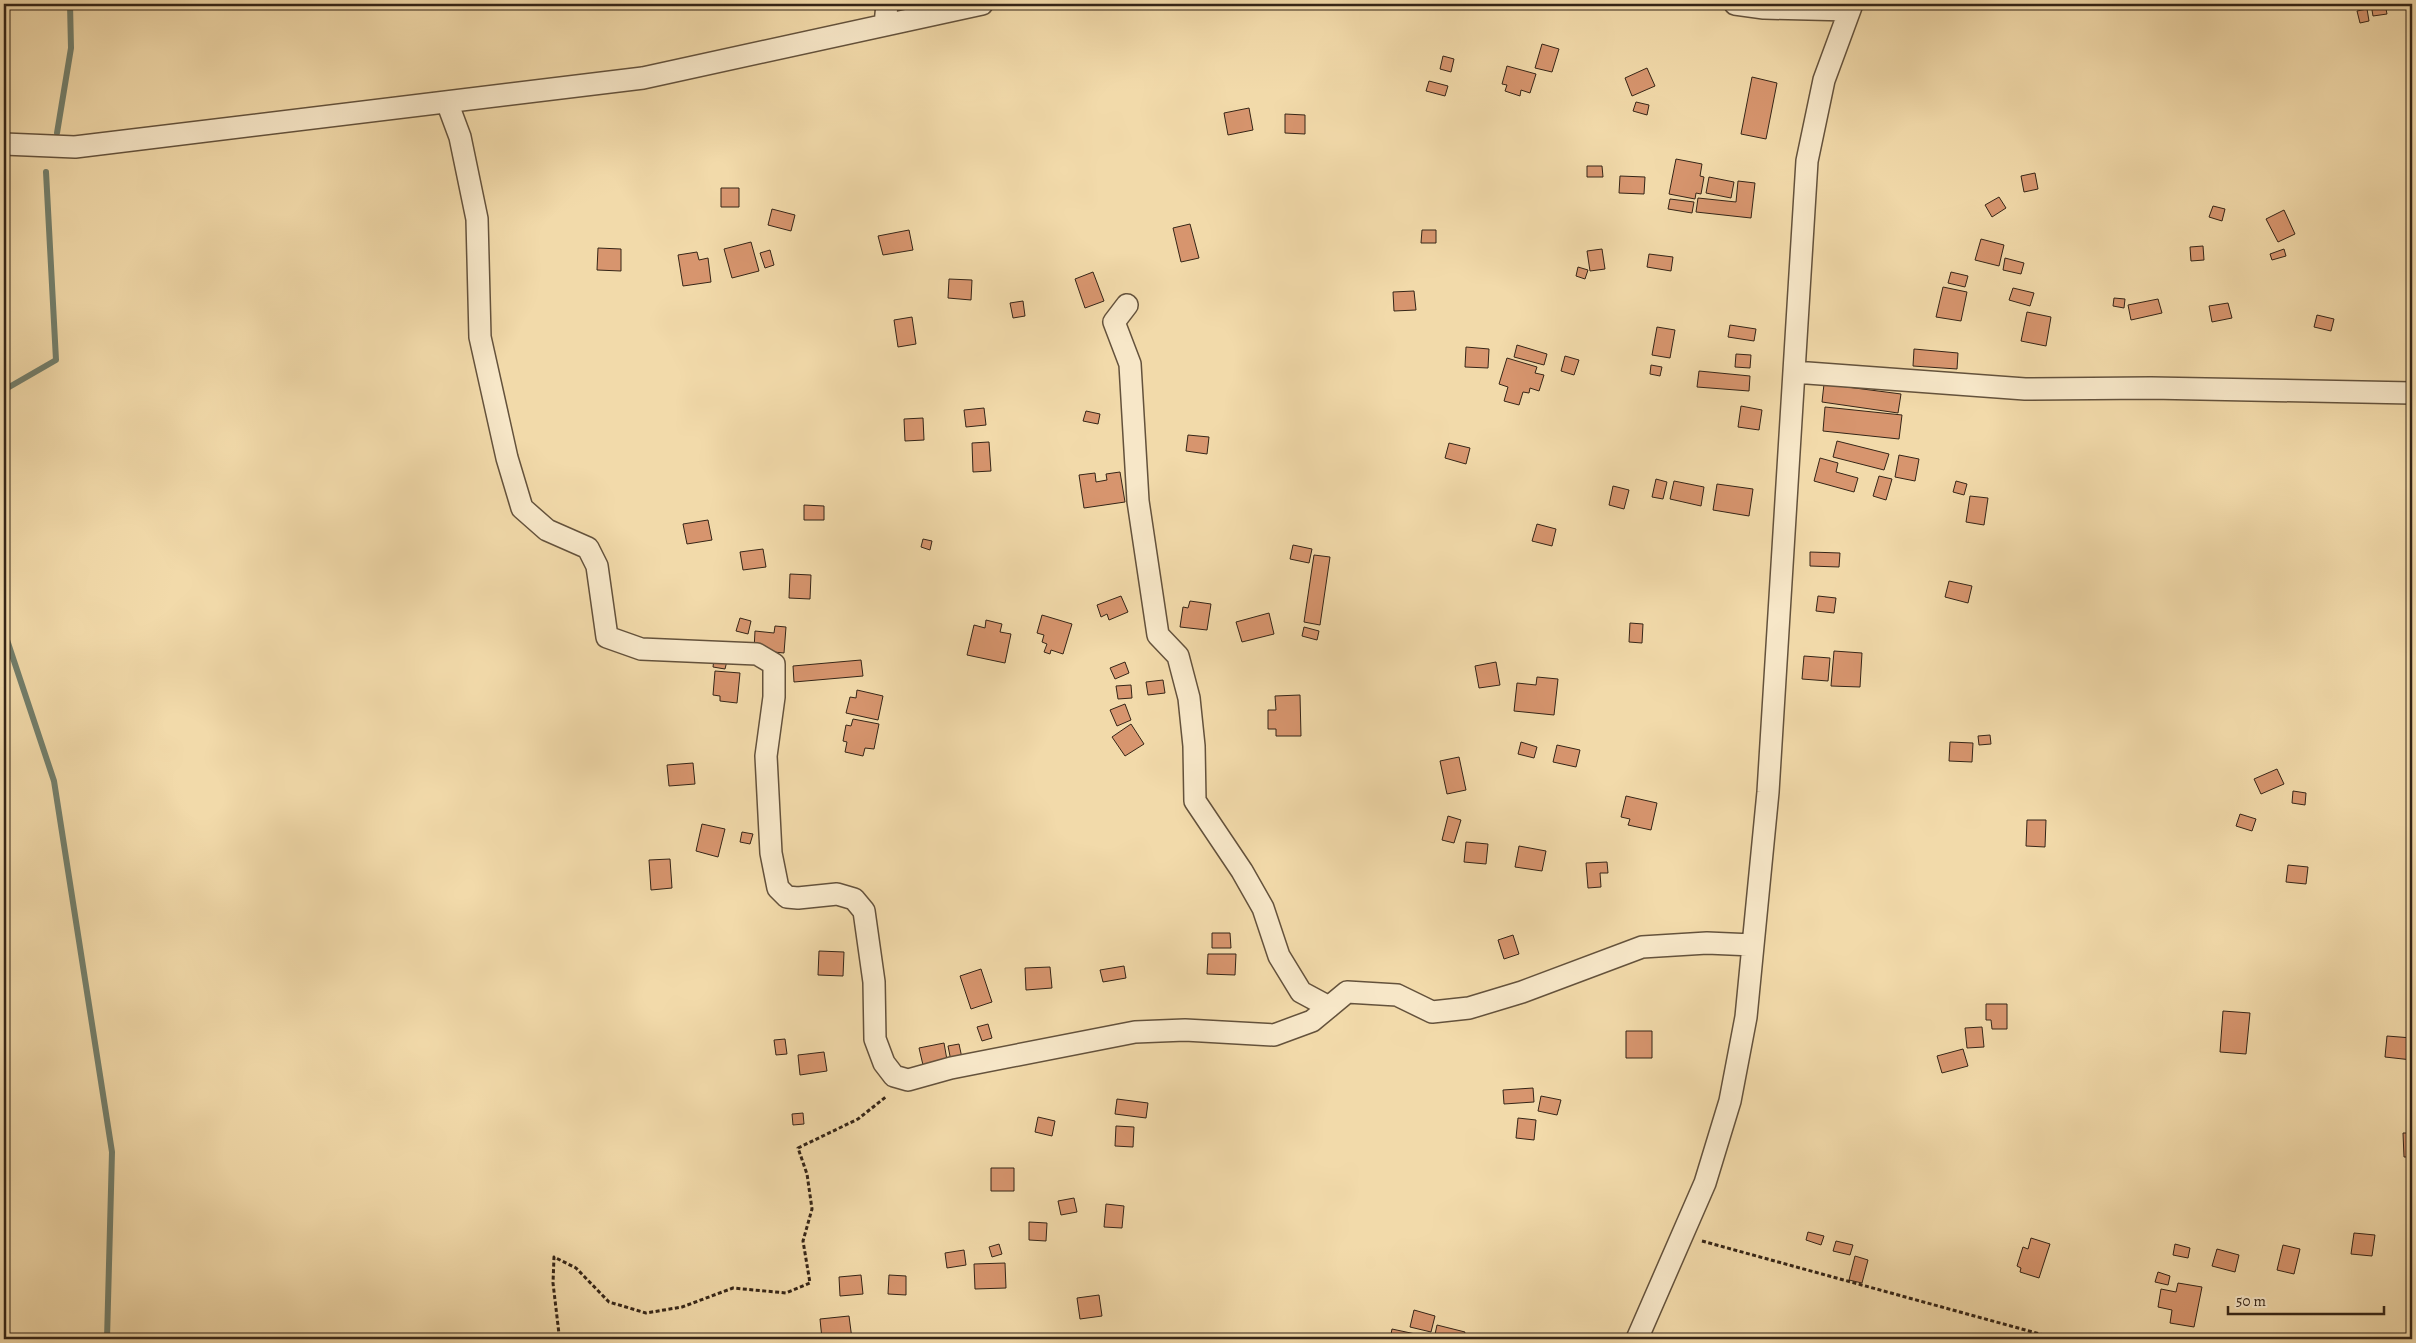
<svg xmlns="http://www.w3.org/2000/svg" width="2416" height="1343" viewBox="0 0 2416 1343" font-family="Alegreya,serif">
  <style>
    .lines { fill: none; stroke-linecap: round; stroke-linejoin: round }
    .stream { stroke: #737f6c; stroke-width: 6 }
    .building { fill: #d7956e; stroke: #352517 }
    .minor-casing { stroke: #64523c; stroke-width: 24 }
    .path { stroke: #352517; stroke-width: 3; stroke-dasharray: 4 2.5; stroke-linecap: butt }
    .minor { stroke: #f7e7c8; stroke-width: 21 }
  </style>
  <rect width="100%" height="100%" fill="#f2daaa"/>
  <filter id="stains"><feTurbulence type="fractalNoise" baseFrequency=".004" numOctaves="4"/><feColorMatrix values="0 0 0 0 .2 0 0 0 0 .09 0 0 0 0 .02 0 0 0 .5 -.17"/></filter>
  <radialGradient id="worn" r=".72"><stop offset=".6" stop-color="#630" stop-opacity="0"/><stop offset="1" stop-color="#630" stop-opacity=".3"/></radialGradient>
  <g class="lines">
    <path class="stream" d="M 57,133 L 71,48 L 70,4
      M 4,390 L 56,360 L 46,172
      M 4,631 L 54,781 L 112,1152 L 107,1339"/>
  </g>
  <path class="building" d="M 2371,4 L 2385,4 L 2387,14 L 2373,16 Z
    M 2394,4 L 2412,4 L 2412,7 L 2394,8 Z
    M 2367,9 L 2369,21 L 2360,23 L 2357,11 Z
    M 1542,44 L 1559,49 L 1552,72 L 1535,68 Z
    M 1443,56 L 1454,59 L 1451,72 L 1440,69 Z
    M 1507,66 L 1536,74 L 1530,93 L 1521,90 L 1520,96 L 1505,91 L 1507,85 L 1502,84 Z
    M 1647,68 L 1655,86 L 1632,96 L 1625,78 Z
    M 1752,77 L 1777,83 L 1766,139 L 1741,134 Z
    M 1429,81 L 1448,86 L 1445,96 L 1426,91 Z
    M 1636,102 L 1649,105 L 1647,115 L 1633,111 Z
    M 1249,108 L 1253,130 L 1228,135 L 1224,113 Z
    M 1285,114 L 1305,115 L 1305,134 L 1285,133 Z
    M 1676,159 L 1702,164 L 1700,176 L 1704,177 L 1701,194 L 1696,193 L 1695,199 L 1669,194 Z
    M 1587,166 L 1602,166 L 1603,177 L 1587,177 Z
    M 2035,173 L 2038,189 L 2024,192 L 2021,176 Z
    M 1620,176 L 1645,177 L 1644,194 L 1619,193 Z
    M 1709,177 L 1734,182 L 1731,198 L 1706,193 Z
    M 1738,181 L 1755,183 L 1751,218 L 1696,212 L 1698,198 L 1736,202 Z
    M 721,188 L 739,188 L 739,207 L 721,207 Z
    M 1999,197 L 2006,208 L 1992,217 L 1985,205 Z
    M 1670,199 L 1694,202 L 1692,213 L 1668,209 Z
    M 2213,206 L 2225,209 L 2222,221 L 2209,217 Z
    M 772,209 L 795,215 L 791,231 L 768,225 Z
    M 2284,210 L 2295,234 L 2278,242 L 2266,219 Z
    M 1190,224 L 1199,258 L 1181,262 L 1173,228 Z
    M 909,230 L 913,250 L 883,255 L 878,236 Z
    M 1422,230 L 1436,230 L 1436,243 L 1421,243 Z
    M 1981,239 L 2004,245 L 1999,266 L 1975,260 Z
    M 751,242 L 759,271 L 732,278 L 724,249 Z
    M 2203,246 L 2204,260 L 2191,261 L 2190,247 Z
    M 598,248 L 621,249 L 621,271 L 597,270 Z
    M 1602,249 L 1605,269 L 1590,271 L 1587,251 Z
    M 2284,249 L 2286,256 L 2272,260 L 2270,254 Z
    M 770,250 L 774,265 L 765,268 L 760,253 Z
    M 697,252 L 699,260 L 708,258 L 711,282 L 683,286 L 678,255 Z
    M 1649,254 L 1673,257 L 1671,271 L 1647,267 Z
    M 2005,258 L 2024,263 L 2021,274 L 2003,270 Z
    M 1578,267 L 1588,270 L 1585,279 L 1576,276 Z
    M 1093,272 L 1104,301 L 1085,308 L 1075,279 Z
    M 1951,272 L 1968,276 L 1965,287 L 1948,283 Z
    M 949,279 L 972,280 L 971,300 L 948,298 Z
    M 1943,287 L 1967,292 L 1961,321 L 1936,317 Z
    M 2013,288 L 2034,293 L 2030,306 L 2009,300 Z
    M 1414,291 L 1416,310 L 1394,311 L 1393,292 Z
    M 2114,298 L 2125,299 L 2124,308 L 2113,306 Z
    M 2158,299 L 2162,313 L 2131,320 L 2128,305 Z
    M 1023,301 L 1025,316 L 1013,318 L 1010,303 Z
    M 2228,303 L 2232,318 L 2212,322 L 2209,306 Z
    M 2027,312 L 2051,317 L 2046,346 L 2021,341 Z
    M 2317,315 L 2334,319 L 2331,331 L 2314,327 Z
    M 912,317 L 916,344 L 898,347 L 894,320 Z
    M 1730,325 L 1756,329 L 1754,341 L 1728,337 Z
    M 1657,327 L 1675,330 L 1670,358 L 1652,355 Z
    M 1517,345 L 1547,354 L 1544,365 L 1514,357 Z
    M 1466,347 L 1489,349 L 1488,368 L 1465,367 Z
    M 1914,349 L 1958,353 L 1957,369 L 1913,366 Z
    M 1736,354 L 1751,355 L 1750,368 L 1735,367 Z
    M 1565,356 L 1579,360 L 1574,375 L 1561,371 Z
    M 1507,358 L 1537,367 L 1535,373 L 1544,375 L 1539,391 L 1530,388 L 1529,393 L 1523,392 L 1519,405 L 1504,401 L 1508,387 L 1499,384 Z
    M 1651,365 L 1662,367 L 1660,376 L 1650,374 Z
    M 1699,371 L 1750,376 L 1749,391 L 1697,387 Z
    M 1824,384 L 1901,394 L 1898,413 L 1822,402 Z
    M 1741,406 L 1762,410 L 1759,430 L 1738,427 Z
    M 1825,407 L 1902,415 L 1899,439 L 1823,431 Z
    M 984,408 L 986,425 L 966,427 L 964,410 Z
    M 1086,411 L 1100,414 L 1098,424 L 1083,421 Z
    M 923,418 L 924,440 L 905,441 L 904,419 Z
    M 1188,435 L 1209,437 L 1207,454 L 1186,451 Z
    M 1837,441 L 1889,454 L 1884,470 L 1833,457 Z
    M 989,442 L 991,471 L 973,472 L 972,443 Z
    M 1449,443 L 1470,448 L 1466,464 L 1445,458 Z
    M 1899,455 L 1919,459 L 1915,481 L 1895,477 Z
    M 1820,458 L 1838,463 L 1836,472 L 1858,478 L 1854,492 L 1814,481 Z
    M 1120,472 L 1125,502 L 1084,508 L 1079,475 L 1095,473 L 1096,482 L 1107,480 L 1106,474 Z
    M 1879,476 L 1892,479 L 1886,500 L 1873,496 Z
    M 1656,479 L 1667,482 L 1663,499 L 1652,497 Z
    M 1674,481 L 1704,487 L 1701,506 L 1670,499 Z
    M 1956,481 L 1967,484 L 1964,495 L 1953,492 Z
    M 1717,484 L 1753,489 L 1749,516 L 1713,510 Z
    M 1613,486 L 1629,490 L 1624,509 L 1609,505 Z
    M 1970,496 L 1988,498 L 1984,525 L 1966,522 Z
    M 804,505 L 824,506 L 824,520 L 804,520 Z
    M 708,520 L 712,540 L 687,544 L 683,524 Z
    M 1537,524 L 1556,529 L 1552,546 L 1532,541 Z
    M 923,539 L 932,541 L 930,550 L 921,547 Z
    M 1293,545 L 1312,549 L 1309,563 L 1290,559 Z
    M 763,549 L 766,567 L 743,570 L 740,552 Z
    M 1810,552 L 1840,553 L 1839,567 L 1810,566 Z
    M 1314,555 L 1330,557 L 1320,625 L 1304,622 Z
    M 790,574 L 811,575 L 810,599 L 789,598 Z
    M 1949,581 L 1972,586 L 1968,603 L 1945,597 Z
    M 1121,596 L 1128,612 L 1109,620 L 1107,614 L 1101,617 L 1097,605 Z
    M 1818,596 L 1836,598 L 1834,613 L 1816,611 Z
    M 1190,601 L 1211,604 L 1207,630 L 1180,627 L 1183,607 L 1188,608 Z
    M 1269,613 L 1274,634 L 1242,642 L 1236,622 Z
    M 1042,615 L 1072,624 L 1063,654 L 1051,650 L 1050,654 L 1044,652 L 1047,644 L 1042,642 L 1044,635 L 1037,633 Z
    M 740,618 L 751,621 L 748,634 L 736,631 Z
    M 986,620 L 1002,624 L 1000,632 L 1011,634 L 1005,663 L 967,655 L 974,625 L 985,628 Z
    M 1630,623 L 1643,624 L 1642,643 L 1629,642 Z
    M 775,626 L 786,627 L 784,653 L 754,650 L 755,631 L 774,633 Z
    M 1304,627 L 1319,631 L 1317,640 L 1302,636 Z
    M 1834,651 L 1862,653 L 1860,687 L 1831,686 Z
    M 1804,656 L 1830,658 L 1828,681 L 1802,679 Z
    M 714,659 L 727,661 L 725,669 L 713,667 Z
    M 861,660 L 863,676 L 794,682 L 793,666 Z
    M 1125,662 L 1129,673 L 1115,679 L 1110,668 Z
    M 1496,662 L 1500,685 L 1479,688 L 1475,666 Z
    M 715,671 L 740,673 L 737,703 L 720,701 L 720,696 L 713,695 Z
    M 1537,677 L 1558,679 L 1554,715 L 1514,711 L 1517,683 L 1536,685 Z
    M 1163,680 L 1165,693 L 1148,695 L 1146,682 Z
    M 1131,685 L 1132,698 L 1118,699 L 1116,686 Z
    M 857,690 L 883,696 L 878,720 L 846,713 L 850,697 L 856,698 Z
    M 1300,695 L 1301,736 L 1276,736 L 1276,729 L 1268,729 L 1268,710 L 1276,710 L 1275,696 Z
    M 1125,704 L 1131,720 L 1117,726 L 1110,710 Z
    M 853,719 L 879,724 L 874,749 L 865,748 L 863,756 L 845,752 L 847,742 L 843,741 L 846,725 L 851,726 Z
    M 1131,724 L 1144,744 L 1125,756 L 1112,737 Z
    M 1990,735 L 1991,744 L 1979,745 L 1978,736 Z
    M 1521,742 L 1537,747 L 1534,758 L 1518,754 Z
    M 1950,742 L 1973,743 L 1972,762 L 1949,761 Z
    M 1557,745 L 1580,750 L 1576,767 L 1553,762 Z
    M 1459,757 L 1466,790 L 1447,794 L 1440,761 Z
    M 693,763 L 695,784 L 669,786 L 667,765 Z
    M 2277,769 L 2284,784 L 2261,794 L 2254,779 Z
    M 2293,791 L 2306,793 L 2305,805 L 2292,803 Z
    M 1626,796 L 1657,803 L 1651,830 L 1628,825 L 1630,819 L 1621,817 Z
    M 2240,814 L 2256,819 L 2252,831 L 2236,826 Z
    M 1448,816 L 1461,820 L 1454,843 L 1442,840 Z
    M 2027,820 L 2046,820 L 2045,847 L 2026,846 Z
    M 702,824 L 725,829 L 718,857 L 696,851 Z
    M 742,832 L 753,834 L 750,844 L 740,842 Z
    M 1466,842 L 1488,844 L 1486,864 L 1464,862 Z
    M 1519,846 L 1546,851 L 1542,871 L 1515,867 Z
    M 670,859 L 672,888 L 651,890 L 649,860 Z
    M 1607,862 L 1608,873 L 1600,873 L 1601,887 L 1588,888 L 1586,863 Z
    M 2288,865 L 2308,867 L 2306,884 L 2286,882 Z
    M 1212,933 L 1230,933 L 1231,948 L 1212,948 Z
    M 1513,935 L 1519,954 L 1504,959 L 1498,940 Z
    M 819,951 L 844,952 L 843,976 L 818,975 Z
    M 1208,954 L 1236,954 L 1235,975 L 1207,974 Z
    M 1124,966 L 1126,978 L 1103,982 L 1100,970 Z
    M 1050,967 L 1052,988 L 1026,990 L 1025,968 Z
    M 981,969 L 992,1002 L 971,1009 L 960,976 Z
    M 1986,1004 L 2007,1004 L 2007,1029 L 1992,1029 L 1991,1020 L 1986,1020 Z
    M 2223,1011 L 2250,1013 L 2246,1054 L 2220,1052 Z
    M 988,1024 L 992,1038 L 982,1041 L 977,1027 Z
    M 1982,1027 L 1984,1047 L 1967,1048 L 1965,1028 Z
    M 1626,1031 L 1652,1031 L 1652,1058 L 1626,1058 Z
    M 2387,1036 L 2412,1038 L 2412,1060 L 2385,1057 Z
    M 785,1039 L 787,1054 L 776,1055 L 774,1040 Z
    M 944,1043 L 947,1060 L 923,1065 L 919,1048 Z
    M 959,1044 L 962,1058 L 951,1061 L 948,1046 Z
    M 1963,1049 L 1968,1066 L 1942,1073 L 1937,1056 Z
    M 824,1052 L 827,1071 L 800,1075 L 798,1055 Z
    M 2407,1085 L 2412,1085 L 2412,1102 L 2407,1102 Z
    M 1533,1088 L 1534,1102 L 1504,1104 L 1503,1090 Z
    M 1541,1096 L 1561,1100 L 1557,1115 L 1538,1111 Z
    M 1117,1099 L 1148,1103 L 1146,1118 L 1115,1114 Z
    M 803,1113 L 804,1124 L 793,1125 L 792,1114 Z
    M 1038,1117 L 1055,1121 L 1052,1136 L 1035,1132 Z
    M 1518,1118 L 1536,1120 L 1534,1140 L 1516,1138 Z
    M 1116,1126 L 1134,1127 L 1133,1147 L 1115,1146 Z
    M 2403,1133 L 2412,1133 L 2412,1157 L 2404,1157 Z
    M 991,1168 L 1014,1168 L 1014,1191 L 991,1191 Z
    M 1074,1198 L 1077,1212 L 1061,1215 L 1058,1201 Z
    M 1106,1204 L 1124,1206 L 1122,1228 L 1104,1227 Z
    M 1029,1222 L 1047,1223 L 1046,1241 L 1029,1240 Z
    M 1808,1232 L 1824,1236 L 1821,1245 L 1806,1240 Z
    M 2354,1233 L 2375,1235 L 2372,1256 L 2351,1254 Z
    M 2031,1238 L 2050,1244 L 2039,1278 L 2020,1272 L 2021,1268 L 2017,1266 L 2023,1247 L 2028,1249 Z
    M 1836,1241 L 1853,1245 L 1850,1255 L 1833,1251 Z
    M 999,1244 L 1002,1254 L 992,1257 L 989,1247 Z
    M 2175,1244 L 2190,1248 L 2188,1258 L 2173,1255 Z
    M 2283,1245 L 2300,1249 L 2294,1274 L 2277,1270 Z
    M 2217,1249 L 2239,1255 L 2235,1272 L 2212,1266 Z
    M 964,1250 L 966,1265 L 947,1268 L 945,1253 Z
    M 1855,1256 L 1868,1260 L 1862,1283 L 1849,1280 Z
    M 1005,1263 L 1006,1288 L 975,1289 L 974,1264 Z
    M 2158,1272 L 2170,1276 L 2168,1285 L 2155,1282 Z
    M 861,1275 L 863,1294 L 840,1296 L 839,1277 Z
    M 889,1275 L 906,1276 L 906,1295 L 888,1294 Z
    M 2178,1283 L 2202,1287 L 2194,1327 L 2170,1323 L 2172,1310 L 2158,1307 L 2161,1289 L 2176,1292 Z
    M 1099,1295 L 1102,1316 L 1080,1319 L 1077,1298 Z
    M 1414,1310 L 1435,1316 L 1431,1332 L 1410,1327 Z
    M 849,1316 L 852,1339 L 822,1339 L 820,1319 Z
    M 1437,1325 L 1465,1332 L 1463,1339 L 1434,1339 Z
    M 1392,1329 L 1420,1335 L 1419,1339 L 1390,1339 Z"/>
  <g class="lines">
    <defs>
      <path id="minor" d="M 1735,4 L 1764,8 L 1849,10
        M 885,25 L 887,4
        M 447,102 L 460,137 L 477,219 L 480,337 L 507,458 L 522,508 L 547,530 L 588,548 L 597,566 L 607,637 L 641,649 L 757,654 L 774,664 L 774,697 L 766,756 L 771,853 L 778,888 L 787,897 L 798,898 L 837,894 L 854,899 L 864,911 L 874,982 L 875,1039 L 884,1063 L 894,1076 L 908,1080 L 951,1068 L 1135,1032 L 1185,1030 L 1274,1035 L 1312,1021 L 1347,992 L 1397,995 L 1432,1012 L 1469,1008 L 1522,992 L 1642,947 L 1707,943 L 1753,945
        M 4,144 L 75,147 L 643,78 L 982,4
        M 1127,305 L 1114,322 L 1130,364 L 1138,501 L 1158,635 L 1178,656 L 1189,698 L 1194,746 L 1195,801 L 1242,871 L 1263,908 L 1279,956 L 1301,992 L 1329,1007
        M 1794,372 L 2025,389 L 2151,388 L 2412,393
        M 1637,1339 L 1705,1183 L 1730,1101 L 1746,1017 L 1768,792 L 1807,161 L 1824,80 L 1852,4"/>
    </defs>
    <use href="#minor" class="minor-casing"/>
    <path class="path" d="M 1702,1241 L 2058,1339
      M 568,1339 L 559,1334 L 553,1283 L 554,1257 L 576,1268 L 609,1302 L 646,1313 L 682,1307 L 733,1288 L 786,1293 L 810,1283 L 803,1241 L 812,1209 L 807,1174 L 798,1148 L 858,1119 L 887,1096"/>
    <use href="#minor" class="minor"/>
  </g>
  <rect width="2416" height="1343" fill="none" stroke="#f2daaa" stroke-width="20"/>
  <rect x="5" y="5" width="2406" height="1333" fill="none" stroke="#352517" stroke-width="2.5"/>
  <rect x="10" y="10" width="2396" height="1323" fill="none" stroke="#352517"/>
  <path d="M2228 1306v8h156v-8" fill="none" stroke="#352517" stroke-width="2.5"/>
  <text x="2236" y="1306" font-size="15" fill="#352517" stroke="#f7e7c8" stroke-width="4" paint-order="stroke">50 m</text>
  <rect width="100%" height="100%" filter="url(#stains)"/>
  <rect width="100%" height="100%" fill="url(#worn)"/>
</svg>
